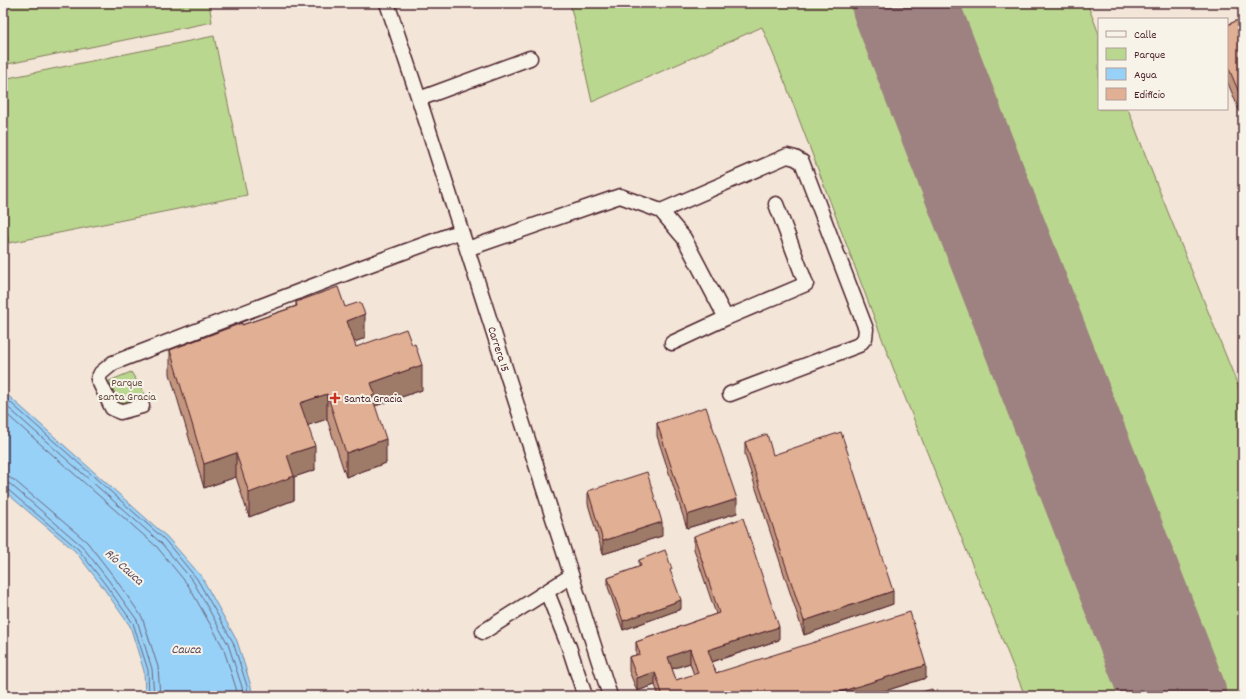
<svg xmlns="http://www.w3.org/2000/svg" width="1246" height="699" viewBox="0 0 1246 699" font-family="Dekko,sans-serif">
  <style>
    .built { fill: #eed5c3 }
    .green { fill: #bad78f; stroke: #827b5d }
    .water { fill: #98d1f7; stroke: #798aa5 }
    .lines { fill: none; stroke-linecap: round; stroke-linejoin: round }
    .shore { stroke: #69667d; stroke-width: 1 }
    .runway { stroke: #9e8281; stroke-width: 105 }
    .minor-casing { stroke: #4a1f2b; stroke-width: 17 }
    .minor { stroke: #f7f3e8; stroke-width: 14 }
    .wall { fill: #c2967e; stroke: #4a1f2b; fill-rule: evenodd }
    .shaded-wall { fill: #9e7a67; stroke: #4a1f2b }
    .building { fill: #e1af93; stroke: #4a1f2b; fill-rule: evenodd }
    .poi-dot { fill: #c8321e; stroke: #f7f3e8; stroke-width: 1.5 }
    .labels { text-anchor: middle; stroke-width: 4; stroke-linejoin: round; paint-order: stroke }
    .street-label { font-size: 12px; fill: #4a1f2b; stroke: #f7f3e8 }
    .park-label { font-size: 12px; fill: #664d44; stroke: #f7f3e8 }
    .poi-label { font-size: 12px; fill: #4a1f2b; stroke: #f7f3e8; text-anchor: start }
    .water-label { font-size: 13px; font-style: italic; fill: #5e4c5e; stroke: #f7f3e8 }
  </style>
  <rect width="100%" height="100%" fill="#f3e5d7"/>
  <filter id="ink" filterUnits="userSpaceOnUse"><feTurbulence type="fractalNoise" baseFrequency=".025" numOctaves="2"/><feDisplacementMap in="SourceGraphic" scale="8" xChannelSelector="R" yChannelSelector="G"/><feConvolveMatrix kernelMatrix="1 2 1 2 8 2 1 2 1" color-interpolation-filters="sRGB"/></filter>
  <g filter="url(#ink)">
    <path class="built" d="M 752,3 L 1087,3 L 1099,34 L 1099,109 L 1128,109 L 1153,175 L 1243,398 L 1243,696 L 1025,696 L 894,370 L 786,85 Z"/>
    <path class="green" d="M 3,3 L 209,3 L 212,22 L 3,65 Z
      M 570,3 L 863,3 L 1134,696 L 1025,696 L 894,370 L 786,85 L 762,27 L 592,102 Z
      M 952,3 L 1087,3 L 1099,34 L 1099,109 L 1128,109 L 1153,175 L 1243,398 L 1243,696 L 1225,696 Z
      M 214,36 L 247,195 L 9,243 L 3,214 L 3,79 Z
      M 131,372 L 147,397 L 122,408 L 109,381 Z"/>
    <path class="water" d="M 3,391 L 167,537 L 201,576 L 237,641 L 251,686 L 252,696 L 145,696 L 144,671 L 130,626 L 102,586 L 75,551 L 3,490 Z"/>
    <g class="lines">
      <path class="shore" d="M 3,396 L 164,539 L 197,579 L 233,642 L 247,686 L 248,696
        M 3,403 L 161,543 L 193,581 L 228,644 L 242,687 L 243,696
        M 3,411 L 157,547 L 188,585 L 223,647 L 236,688 L 237,696
        M 3,476 L 8,477 L 14,480 L 87,542 L 114,577 L 142,617 L 158,667 L 160,696
        M 3,482 L 10,484 L 82,546 L 109,581 L 137,620 L 152,669 L 154,696
        M 3,487 L 7,489 L 78,549 L 105,584 L 133,623 L 148,670 L 149,696"/>
      <path class="runway" d="M 904,3 L 1174,696"/>
      <defs>
        <path id="minor" d="M 387,3 L 419,99 L 610,696
          M 419,99 L 530,58
          M 661,211 L 787,156 L 795,158 L 802,162 L 866,329 L 865,338 L 859,345 L 730,394
          M 467,249 L 620,196 L 661,211 L 684,238 L 726,318
          M 672,343 L 726,318 L 806,284 L 776,204
          M 142,406 L 120,412 L 112,408 L 98,379 L 101,373 L 113,363 L 360,268 L 461,231
          M 547,592 L 569,647 L 585,696
          M 483,632 L 571,576"/>
      </defs>
      <use href="#minor" class="minor-casing"/>
      <use href="#minor" class="minor"/>
    </g>
    <path class="wall" d="M 1243,18 L 1243,111 L 1240,112 L 1227,81 L 1227,25 Z
      M 296,302 L 345,307 L 365,338 L 354,342 L 356,347 L 422,390 L 375,406 L 386,463 L 346,477 L 327,419 L 308,425 L 315,470 L 294,477 L 294,500 L 249,517 L 236,477 L 204,488 L 170,374 L 170,350 L 296,306 Z
      M 657,423 L 737,513 L 687,528 L 657,436 Z
      M 745,442 L 773,455 L 893,604 L 804,635 L 745,455 Z
      M 588,491 L 662,536 L 603,554 L 588,504 Z
      M 694,536 L 779,640 L 712,662 L 716,673 L 926,678 L 869,696 L 659,696 L 655,685 L 637,691 L 629,671 L 629,657 L 636,655 L 636,642 L 716,614 L 694,549 ZM 690,663 L 694,675 L 676,680 L 672,669 Z
      M 639,560 L 681,609 L 623,630 L 608,587 L 608,578 L 639,567 Z"/>
    <path class="shaded-wall" d="M 1243,94 L 1243,111 L 1240,112 L 1240,95 Z
      M 365,314 L 365,338 L 347,345 L 347,321 Z
      M 422,365 L 422,390 L 375,406 L 372,420 L 371,383 Z
      M 327,394 L 327,419 L 300,428 L 300,403 Z
      M 386,439 L 386,463 L 346,477 L 346,453 Z
      M 315,446 L 315,470 L 294,477 L 294,500 L 249,517 L 249,493 L 287,455 Z
      M 236,453 L 236,477 L 204,488 L 204,464 Z
      M 737,499 L 737,513 L 687,528 L 687,515 Z
      M 662,522 L 662,536 L 603,554 L 603,541 Z
      M 893,591 L 893,604 L 804,635 L 804,621 Z
      M 681,600 L 681,609 L 623,630 L 623,621 Z
      M 779,627 L 779,640 L 708,663 L 708,650 Z
      M 690,649 L 690,663 L 668,670 L 668,657 Z
      M 926,665 L 926,678 L 869,696 L 827,696 Z
      M 655,672 L 655,685 L 637,691 L 637,678 Z"/>
    <path class="building" d="M 1243,18 L 1243,94 L 1240,95 L 1227,64 L 1227,25 Z
      M 338,287 L 345,307 L 360,302 L 365,314 L 347,321 L 356,347 L 406,329 L 412,345 L 415,344 L 422,365 L 371,383 L 375,394 L 372,396 L 386,439 L 346,453 L 327,394 L 300,403 L 315,446 L 287,455 L 294,476 L 249,493 L 236,453 L 204,464 L 170,350 L 242,323 L 242,325 L 297,306 L 296,302 Z
      M 706,407 L 737,499 L 687,515 L 657,423 Z
      M 841,432 L 893,591 L 804,621 L 745,442 L 767,434 L 773,455 Z
      M 647,472 L 662,522 L 603,541 L 588,491 Z
      M 743,518 L 779,627 L 708,650 L 716,673 L 910,612 L 926,665 L 827,696 L 663,696 L 655,672 L 637,678 L 629,657 L 640,654 L 636,642 L 719,613 L 694,536 ZM 690,649 L 698,673 L 676,680 L 668,657 Z
      M 665,550 L 672,569 L 670,570 L 681,600 L 623,621 L 608,578 L 641,566 L 639,560 Z
      M 932,689 L 934,696 L 908,696 Z"/>
  </g>
  <path class="poi-dot" d="M333 392h4v4h4v4h-4v4h-4v-4h-4v-4h4z"/>
  <g class="labels">
    <g class="street-label">
      <text transform="translate(499 349) rotate(72)" y="4">Carrera 15</text>
    </g>
    <g class="park-label">
      <text x="127" y="386">Parque<tspan x="127" dy="14">santa Gracia</tspan></text>
    </g>
    <g class="poi-label">
      <text x="344" y="402">Santa Gracia</text>
    </g>
    <g class="water-label">
      <text transform="translate(125 566) rotate(42)" y="5">Río Cauca</text>
      <text x="186" y="653">Cauca</text>
    </g>
  </g>
  <rect width="1246" height="699" fill="none" stroke="#f7f3e8" stroke-width="16"/>
  <rect x="8" y="8" width="1230" height="683" fill="none" stroke="#4a1f2b" stroke-width="1.5" filter="url(#ink)"/>
  <rect x="1098" y="18" width="130" height="92" fill="#f7f3e8" stroke="#b29e9c"/>
  <rect x="1106" y="31" width="20" height="6" fill="#f7f3e8" stroke="#b29e9c"/>
  <text x="1134" y="38" font-size="12" fill="#4a1f2b">Calle</text>
  <rect x="1106" y="48" width="20" height="12" fill="#bad78f" stroke="#b29e9c"/>
  <text x="1134" y="58" font-size="12" fill="#4a1f2b">Parque</text>
  <rect x="1106" y="68" width="20" height="12" fill="#98d1f7" stroke="#b29e9c"/>
  <text x="1134" y="78" font-size="12" fill="#4a1f2b">Agua</text>
  <rect x="1106" y="88" width="20" height="12" fill="#e1af93" stroke="#b29e9c"/>
  <text x="1134" y="98" font-size="12" fill="#4a1f2b">Edificio</text>
</svg>
